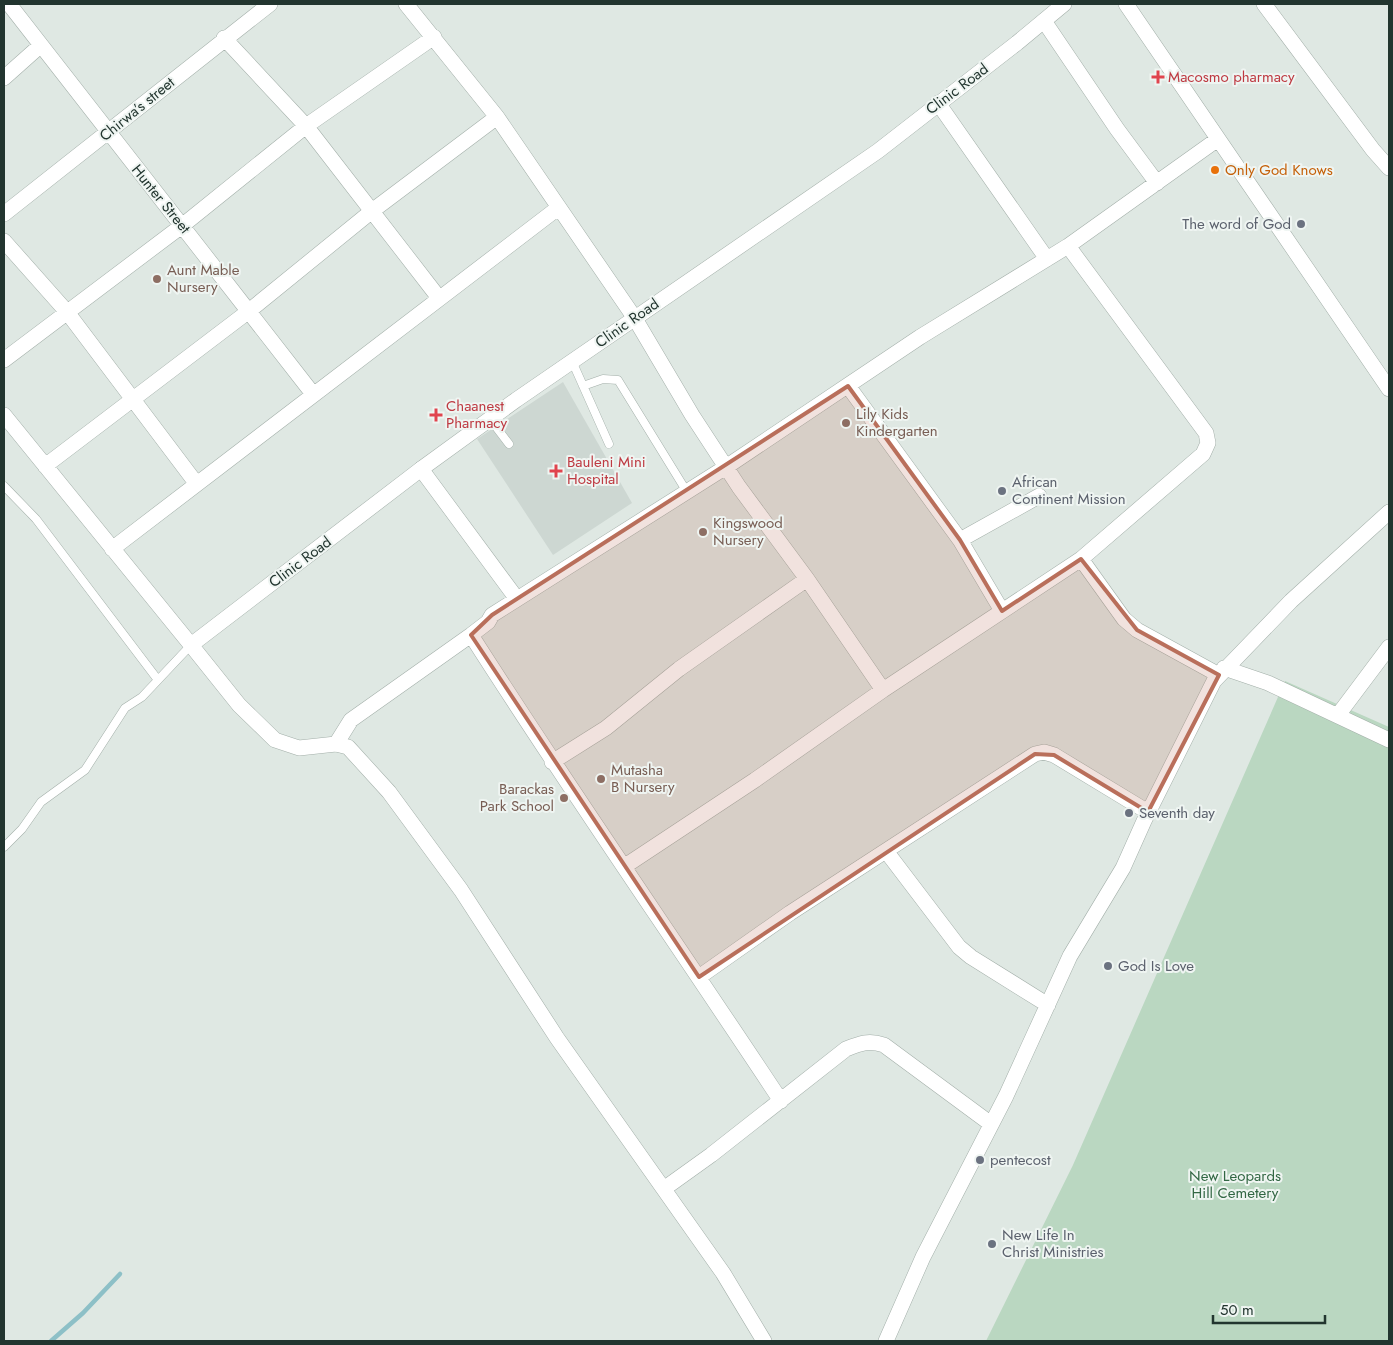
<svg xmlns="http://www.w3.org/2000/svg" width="1393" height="1345" viewBox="0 0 1393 1345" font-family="Jost,sans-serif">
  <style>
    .built { fill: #cdd7d2 }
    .green { fill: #bad7c1 }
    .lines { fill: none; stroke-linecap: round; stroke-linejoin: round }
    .stream { stroke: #8dc0c7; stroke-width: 4.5 }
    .service-casing { stroke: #a3afa9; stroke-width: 9 }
    .minor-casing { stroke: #a3afa9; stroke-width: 16 }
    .tertiary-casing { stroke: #a3afa9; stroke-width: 16 }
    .service { stroke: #fff; stroke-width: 8 }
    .minor { stroke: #fff; stroke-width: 15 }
    .tertiary { stroke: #fff; stroke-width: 15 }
    .marked { fill: #b96f5b; fill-opacity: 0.2; stroke: #b96f5b; stroke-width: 4; stroke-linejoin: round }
    .health-dot { fill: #e0444e; stroke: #eff5f2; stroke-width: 2 }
    .food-dot { fill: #e8710a; stroke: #eff5f2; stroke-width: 2 }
    .worship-dot { fill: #6b7280; stroke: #eff5f2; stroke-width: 2 }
    .education-dot { fill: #8d6e63; stroke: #eff5f2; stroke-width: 2 }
    .labels { text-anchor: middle; stroke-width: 4; stroke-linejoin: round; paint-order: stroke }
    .health-label { font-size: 15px; fill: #be3a42; stroke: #eff5f2; text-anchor: start }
    .street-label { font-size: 15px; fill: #22352f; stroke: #eff5f2 }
    .food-label { font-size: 15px; fill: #c56008; stroke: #eff5f2; text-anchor: start }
    .worship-label { font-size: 15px; fill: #5b616d; stroke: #eff5f2; text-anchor: start }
    .education-label { font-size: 15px; fill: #785e54; stroke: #eff5f2; text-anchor: start }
    .park-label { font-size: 15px; fill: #326744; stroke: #eff5f2 }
  </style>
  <rect width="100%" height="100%" fill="#dfe8e3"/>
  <path class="built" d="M 563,382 L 632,503 L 553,555 L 477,439 Z"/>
  <path class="green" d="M 1285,681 L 1389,727 L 1389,1341 L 986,1341 L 1073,1165 Z"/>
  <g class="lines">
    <path class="stream" d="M 51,1341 L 83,1313 L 120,1274"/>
    <defs>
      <path id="service" d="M 572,361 L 609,444
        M 583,386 L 603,379 L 618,380 L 687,492
        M 490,419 L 509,444
        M 4,486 L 36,519 L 158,680
        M 4,847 L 22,829 L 41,802 L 85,770 L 125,708 L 142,697 L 191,645"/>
      <path id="minor" d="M 9,4 L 313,394
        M 406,4 L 497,117 L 634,317 L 692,415 L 739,487 L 807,579 L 883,690
        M 1126,4 L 1389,389
        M 1264,4 L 1373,150 L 1389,168
        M 1044,21 L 1117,129 L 1157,183
        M 224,38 L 306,126 L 439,298
        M 4,78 L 41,45
        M 938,103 L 1047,259
        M 4,214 L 270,4
        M 4,241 L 67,312 L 196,483
        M 4,360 L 183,225 L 306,126 L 434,37
        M 848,386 L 960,540 L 1002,611
        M 4,415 L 191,645
        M 45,466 L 249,311 L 372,211 L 497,117
        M 421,469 L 517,599
        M 960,540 L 1039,496
        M 112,549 L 558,208
        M 1081,559 L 1124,619 L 1137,630 L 1219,675
        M 471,635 C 571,792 678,945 781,1101
        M 1224,668 L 1268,683 L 1389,740
        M 1338,715 L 1389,647
        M 336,744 L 351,720 L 471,635 L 488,622 L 492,615 L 726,467 L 920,337 L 1068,246 L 1218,139
        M 552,762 L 606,728 L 679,669 L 807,579
        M 886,851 L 959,947 L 971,957 L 1048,1005
        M 625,866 L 755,780 L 883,690 L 1081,559 L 1203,454 L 1208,443 L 1206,433 L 1068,246
        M 699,977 L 790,913 L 1035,754 L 1044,752 L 1054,755 L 1148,812
        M 665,1188 L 711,1155 L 846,1049 C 861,1043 869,1040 884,1045 L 991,1124
        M 886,1341 L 923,1257 L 1006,1096 L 1070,956 L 1123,868 L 1144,821 L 1214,681 L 1291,601 L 1389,512"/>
      <path id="tertiary" d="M 764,1341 L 723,1273 L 557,1038 L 461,890 L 389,792 L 348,747 L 336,744 L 299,748 L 275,740 L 239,705 L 191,645 L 421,469 L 516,400 L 878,151 L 1017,43 L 1064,4"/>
    </defs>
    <use href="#service" class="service-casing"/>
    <use href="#minor" class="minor-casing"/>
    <use href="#tertiary" class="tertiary-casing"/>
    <use href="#service" class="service"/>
    <use href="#minor" class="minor"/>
    <use href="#tertiary" class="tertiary"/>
  </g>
  <path class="marked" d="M 848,386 L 960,540 L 1002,611 L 1081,559 L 1137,630 L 1219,675 L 1148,812 L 1054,755 L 1035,754 L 699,977 L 471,635 L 492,615 Z"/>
  <g class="health-dot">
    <path d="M1155.5 69.5h5v5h5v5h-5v5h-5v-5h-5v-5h5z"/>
    <path d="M433.5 407.5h5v5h5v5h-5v5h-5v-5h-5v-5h5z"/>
    <path d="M553.5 463.5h5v5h5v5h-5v5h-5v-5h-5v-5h5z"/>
  </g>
  <circle class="food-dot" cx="1215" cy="170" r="5"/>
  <g class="worship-dot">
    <circle cx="1301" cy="224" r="5"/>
    <circle cx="1002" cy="491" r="5"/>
    <circle cx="1129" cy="813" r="5"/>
    <circle cx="1108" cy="966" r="5"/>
    <circle cx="980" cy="1160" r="5"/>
    <circle cx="992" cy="1244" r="5"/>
  </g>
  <g class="education-dot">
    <circle cx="157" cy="279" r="5"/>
    <circle cx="846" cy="423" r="5"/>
    <circle cx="703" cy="532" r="5"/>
    <circle cx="601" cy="779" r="5"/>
    <circle cx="564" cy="798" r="5"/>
  </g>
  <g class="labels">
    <g class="health-label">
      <text x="1168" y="82">Macosmo pharmacy</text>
      <text x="446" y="411">Chaanest<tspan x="446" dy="17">Pharmacy</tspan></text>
      <text x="567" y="467">Bauleni Mini<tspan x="567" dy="17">Hospital</tspan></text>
    </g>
    <g class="street-label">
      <text transform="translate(957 89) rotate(-37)" y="5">Clinic Road</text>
      <text transform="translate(137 109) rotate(-39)" y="5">Chirwa’s street</text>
      <text transform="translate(161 199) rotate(51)" y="5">Hunter Street</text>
      <text transform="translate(627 323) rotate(-35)" y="5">Clinic Road</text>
      <text transform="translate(300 562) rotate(-37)" y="5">Clinic Road</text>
    </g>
    <g class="food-label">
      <text x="1225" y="175">Only God Knows</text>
    </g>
    <g class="worship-label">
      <text x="1291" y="229" text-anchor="end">The word of God</text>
      <text x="1012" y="487">African<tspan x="1012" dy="17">Continent Mission</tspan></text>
      <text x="1139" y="818">Seventh day</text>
      <text x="1118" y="971">God Is Love</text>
      <text x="990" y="1165">pentecost</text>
      <text x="1002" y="1240">New Life In<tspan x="1002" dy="17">Christ Ministries</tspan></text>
    </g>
    <g class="education-label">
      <text x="167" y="275">Aunt Mable<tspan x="167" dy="17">Nursery</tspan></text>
      <text x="856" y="419">Lily Kids<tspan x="856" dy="17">Kindergarten</tspan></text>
      <text x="713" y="528">Kingswood<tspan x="713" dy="17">Nursery</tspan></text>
      <text x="611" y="775">Mutasha<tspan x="611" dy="17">B Nursery</tspan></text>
      <text x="554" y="794" text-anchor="end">Barackas<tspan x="554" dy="17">Park School</tspan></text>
    </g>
    <g class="park-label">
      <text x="1235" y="1181">New Leopards<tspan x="1235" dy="17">Hill Cemetery</tspan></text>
    </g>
  </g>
  <rect width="1393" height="1345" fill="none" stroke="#22352f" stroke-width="10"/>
  <path d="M1213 1315v8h112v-8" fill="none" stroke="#22352f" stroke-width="2.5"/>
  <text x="1220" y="1315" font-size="15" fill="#22352f" stroke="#eff5f2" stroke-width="4" paint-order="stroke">50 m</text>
</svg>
